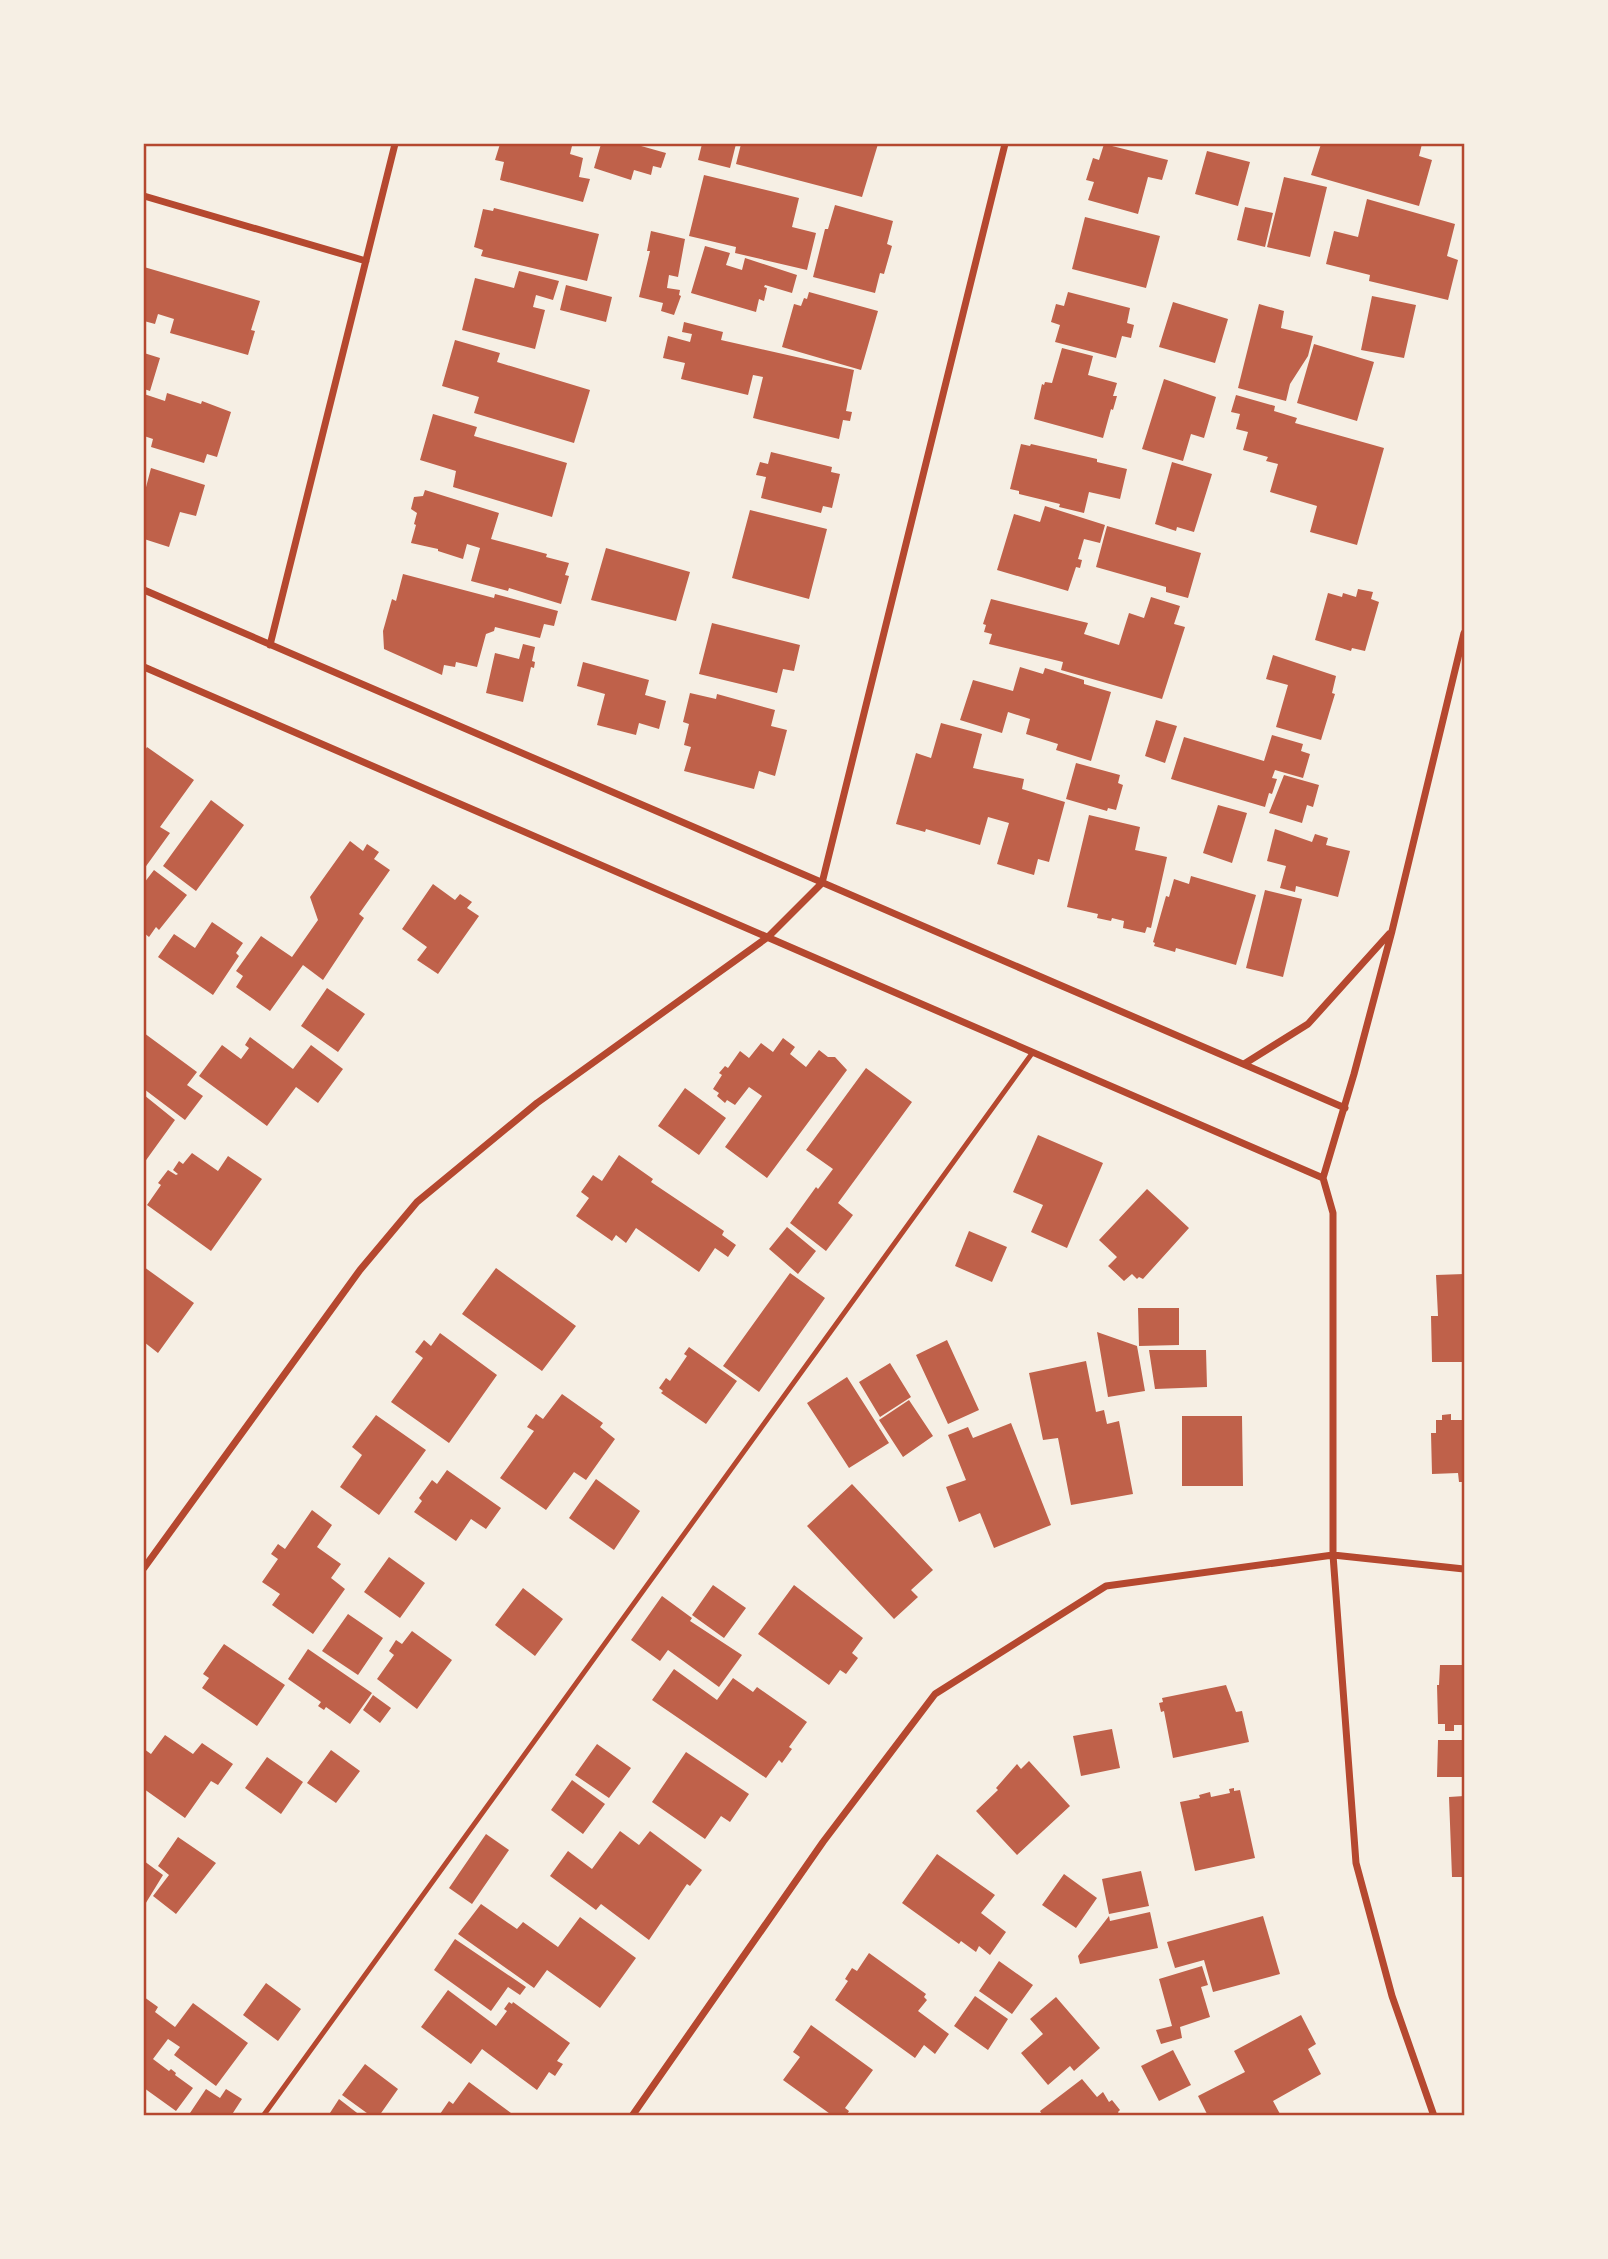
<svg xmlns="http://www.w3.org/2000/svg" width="1608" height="2259" viewBox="0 0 1608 2259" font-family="'DM Sans',sans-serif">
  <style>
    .building { fill: #bf614a }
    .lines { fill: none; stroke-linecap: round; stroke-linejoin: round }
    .service { stroke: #b5482f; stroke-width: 5 }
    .minor { stroke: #b5482f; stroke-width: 7 }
    .neatline { fill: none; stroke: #b5482f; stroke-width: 2.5 }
  </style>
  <rect width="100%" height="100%" fill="#f6efe4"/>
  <path class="building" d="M 500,144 L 562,144 L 572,146 L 570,154 L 583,158 L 579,177 L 590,179 L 583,202 L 500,180 L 504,162 L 495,160 Z
    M 601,144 L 634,144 L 666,153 L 661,168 L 653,166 L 651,175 L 634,170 L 631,180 L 594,168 Z
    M 702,144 L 736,144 L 730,168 L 698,160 Z
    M 741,144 L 878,144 L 862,197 L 736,164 Z
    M 1104,144 L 1168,160 L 1162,180 L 1148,177 L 1138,214 L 1088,200 L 1094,182 L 1086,180 L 1093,158 L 1099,160 Z
    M 1321,144 L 1422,144 L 1419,156 L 1432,160 L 1419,206 L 1311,175 Z
    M 1207,151 L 1250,162 L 1238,206 L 1195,194 Z
    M 704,175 L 799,198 L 792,227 L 816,233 L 807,270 L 735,253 L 736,247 L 689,236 Z
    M 1284,177 L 1327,187 L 1310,257 L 1267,247 Z
    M 1367,199 L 1455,224 L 1447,256 L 1458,260 L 1448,300 L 1369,281 L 1370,275 L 1326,264 L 1334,231 L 1358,237 Z
    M 835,205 L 893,221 L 887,244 L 892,246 L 884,274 L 880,273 L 875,293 L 813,277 L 825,229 L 828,229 Z
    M 1245,207 L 1273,213 L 1265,247 L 1237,240 Z
    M 494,208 L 599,234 L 587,281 L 481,256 L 483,250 L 474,247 L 483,209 L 493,211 Z
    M 1085,217 L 1160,236 L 1146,288 L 1072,269 Z
    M 651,231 L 685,239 L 678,277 L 669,275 L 667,288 L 680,290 L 679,295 L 681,296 L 674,315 L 661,311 L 663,303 L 639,297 L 650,251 L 647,251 Z
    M 705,246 L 730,253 L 726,265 L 742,270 L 745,258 L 797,275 L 792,293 L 765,285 L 764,287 L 767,288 L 764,301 L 759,299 L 756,312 L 691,293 Z
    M 144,267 L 260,301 L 251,330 L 255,331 L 248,355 L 170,333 L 174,319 L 158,314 L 155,324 L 144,321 Z
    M 519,271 L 559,281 L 553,300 L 536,295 L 533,307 L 545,310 L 535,349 L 462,330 L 475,278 L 514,288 Z
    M 566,285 L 612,297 L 606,322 L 560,310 Z
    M 809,292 L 878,311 L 861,370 L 782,347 L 794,304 L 801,306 L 804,298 L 807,299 Z
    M 1068,292 L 1130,308 L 1127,323 L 1134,325 L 1131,338 L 1122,336 L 1116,358 L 1055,342 L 1060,325 L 1051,322 L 1056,304 L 1064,306 Z
    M 1372,296 L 1416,305 L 1404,358 L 1361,350 Z
    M 1173,302 L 1228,319 L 1215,363 L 1159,347 Z
    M 1259,304 L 1284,311 L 1281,328 L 1313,336 L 1308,356 L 1290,384 L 1286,401 L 1238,388 Z
    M 684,322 L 723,332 L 721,340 L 854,370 L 846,411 L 852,412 L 850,421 L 843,420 L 839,439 L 753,418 L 763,377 L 753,375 L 748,395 L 681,379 L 685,363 L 663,358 L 668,336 L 690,342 L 692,334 L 682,332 Z
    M 455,340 L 500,353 L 497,362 L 590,390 L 574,443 L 474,413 L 479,397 L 442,386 Z
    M 1314,344 L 1374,362 L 1357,421 L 1297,403 Z
    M 1062,348 L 1093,356 L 1088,375 L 1117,383 L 1113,396 L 1117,396 L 1113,410 L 1111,409 L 1103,438 L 1034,419 L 1042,384 L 1044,385 L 1045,382 L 1052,383 Z
    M 144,353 L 160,358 L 150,391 L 144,389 Z
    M 1164,379 L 1216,397 L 1204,438 L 1191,434 L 1183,461 L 1142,449 Z
    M 167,393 L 201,404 L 202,401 L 231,412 L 217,457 L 207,454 L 204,463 L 151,447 L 153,439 L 144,436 L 144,394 L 165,401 Z
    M 1236,395 L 1275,406 L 1274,411 L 1297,418 L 1295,423 L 1384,448 L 1357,545 L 1310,532 L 1317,506 L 1270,492 L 1278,464 L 1266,461 L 1268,457 L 1243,450 L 1248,432 L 1236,429 L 1240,414 L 1231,412 Z
    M 433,414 L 477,427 L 474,436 L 567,463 L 552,517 L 453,487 L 456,471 L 420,460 Z
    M 1021,444 L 1030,446 L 1031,444 L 1097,459 L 1097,462 L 1127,469 L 1120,499 L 1089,492 L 1084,513 L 1059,507 L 1060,504 L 1019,494 L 1019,491 L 1010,489 Z
    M 771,452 L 832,467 L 831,472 L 840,474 L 832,508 L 823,506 L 821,513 L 761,498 L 766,477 L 756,475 L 760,462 L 768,464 Z
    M 1172,462 L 1212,474 L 1194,532 L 1177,527 L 1176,531 L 1155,524 Z
    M 151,468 L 205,485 L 196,516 L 180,512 L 169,547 L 144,539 L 144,495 Z
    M 425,490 L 499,513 L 491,539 L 547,554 L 546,557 L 569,563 L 565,575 L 569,576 L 561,604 L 509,588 L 508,591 L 471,581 L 480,548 L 467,544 L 463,559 L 438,551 L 438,549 L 411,543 L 416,525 L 414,524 L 417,513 L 411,509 L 414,497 L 423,496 Z
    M 1045,506 L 1105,525 L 1100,543 L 1084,539 L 1078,559 L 1082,560 L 1080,568 L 1076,567 L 1068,591 L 997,570 L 1014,514 L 1040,522 Z
    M 750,510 L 827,529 L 809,599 L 732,578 Z
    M 1107,526 L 1201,553 L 1188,598 L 1166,592 L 1166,587 L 1096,567 Z
    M 606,548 L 690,572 L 676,621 L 591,600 Z
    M 403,574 L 494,598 L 495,594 L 558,611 L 554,626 L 544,624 L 540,638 L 495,627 L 494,631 L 486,634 L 477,667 L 456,662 L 455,667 L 444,665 L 442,675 L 384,649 L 383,631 L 392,599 L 396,601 Z
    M 1358,589 L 1373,592 L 1371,599 L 1379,602 L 1365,651 L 1352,648 L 1351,651 L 1315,640 L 1328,593 L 1342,597 L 1343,593 L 1356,597 Z
    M 1151,597 L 1180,606 L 1174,624 L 1185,627 L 1162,699 L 1061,670 L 1063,662 L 989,644 L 992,634 L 984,632 L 986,625 L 983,624 L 991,599 L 1088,623 L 1084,634 L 1119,645 L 1129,613 L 1144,618 Z
    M 712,623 L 800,645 L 794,671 L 783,669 L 777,693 L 699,674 Z
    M 523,644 L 535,647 L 532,661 L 535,662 L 534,668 L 531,667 L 523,702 L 486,693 L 495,653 L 519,659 Z
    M 1273,655 L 1336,676 L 1332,693 L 1335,694 L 1321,740 L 1276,727 L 1288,685 L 1266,679 Z
    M 583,662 L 649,680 L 645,695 L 666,701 L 659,729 L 639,723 L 636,735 L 597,725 L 605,694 L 577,686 Z
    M 1020,667 L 1043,674 L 1045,668 L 1084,680 L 1084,684 L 1111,692 L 1091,761 L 1056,750 L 1058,744 L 1026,734 L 1030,719 L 1008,712 L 1002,733 L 960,720 L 973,680 L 1013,691 Z
    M 690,693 L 716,699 L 717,694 L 775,710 L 771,726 L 787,730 L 775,776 L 759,771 L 754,789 L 684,771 L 691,747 L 684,745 L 689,724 L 683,722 Z
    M 1156,720 L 1177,726 L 1165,763 L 1145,756 Z
    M 941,723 L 982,734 L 973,768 L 1024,779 L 1022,789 L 1065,802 L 1049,862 L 1038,859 L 1034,875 L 997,864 L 1009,823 L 988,817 L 980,845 L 926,829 L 925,832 L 896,824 L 916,753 L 931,758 Z
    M 1272,735 L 1303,744 L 1301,751 L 1310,754 L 1303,778 L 1275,770 L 1272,778 L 1277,779 L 1272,794 L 1269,793 L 1265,807 L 1171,779 L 1184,737 L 1264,761 Z
    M 147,747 L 194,780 L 160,827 L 170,833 L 144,869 L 144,752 Z
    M 1076,763 L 1120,775 L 1118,783 L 1123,785 L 1116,810 L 1108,808 L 1107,811 L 1066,799 Z
    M 1284,775 L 1319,785 L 1313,807 L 1307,805 L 1302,823 L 1269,813 Z
    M 211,800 L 244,825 L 196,891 L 163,866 Z
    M 1218,805 L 1247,813 L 1232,863 L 1203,853 Z
    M 1089,815 L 1140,827 L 1135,850 L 1167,857 L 1151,928 L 1147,927 L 1145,933 L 1123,928 L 1124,921 L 1112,918 L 1111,921 L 1097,918 L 1098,914 L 1067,907 Z
    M 1275,829 L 1312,842 L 1315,834 L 1328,838 L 1326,845 L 1350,851 L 1338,897 L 1296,886 L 1295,892 L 1280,888 L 1286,866 L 1267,861 Z
    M 350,841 L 363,851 L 367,844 L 379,852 L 374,859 L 390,870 L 359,914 L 364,918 L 323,980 L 303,965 L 270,1011 L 236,987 L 243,976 L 236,971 L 261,936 L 292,957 L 318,920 L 310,897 Z
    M 154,870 L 187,895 L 159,930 L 156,927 L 149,937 L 144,933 L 144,883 Z
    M 1191,876 L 1256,895 L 1236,965 L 1176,948 L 1175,952 L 1154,946 L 1155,943 L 1153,942 L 1166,896 L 1169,897 L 1174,879 L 1189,884 Z
    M 433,884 L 455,900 L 460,894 L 472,902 L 467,908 L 479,916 L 438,974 L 417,960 L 427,947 L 402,929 Z
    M 1265,890 L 1302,899 L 1283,977 L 1246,968 Z
    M 212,922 L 243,943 L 236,953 L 239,956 L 213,995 L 158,957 L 174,934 L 195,948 Z
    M 327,988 L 365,1014 L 338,1052 L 301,1026 Z
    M 144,1033 L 197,1072 L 187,1085 L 203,1096 L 185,1120 L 144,1089 Z
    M 250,1037 L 293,1069 L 311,1045 L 343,1069 L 318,1103 L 296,1087 L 267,1126 L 199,1076 L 222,1045 L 241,1059 L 249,1048 L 245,1045 Z
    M 783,1038 L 795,1047 L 790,1054 L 806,1067 L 819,1050 L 828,1057 L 835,1057 L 847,1070 L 767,1178 L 725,1147 L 762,1096 L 749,1087 L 735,1105 L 727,1100 L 725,1103 L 717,1096 L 719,1093 L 713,1089 L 722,1075 L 719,1073 L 725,1066 L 728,1068 L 740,1051 L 749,1058 L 761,1043 L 773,1052 Z
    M 866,1068 L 912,1102 L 838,1203 L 853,1215 L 826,1251 L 790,1223 L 816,1187 L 818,1189 L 833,1169 L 806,1150 Z
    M 685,1088 L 726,1118 L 699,1155 L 658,1126 Z
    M 144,1095 L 175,1120 L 144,1163 Z
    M 1038,1135 L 1103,1163 L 1067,1248 L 1031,1232 L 1043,1205 L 1013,1192 Z
    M 192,1153 L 218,1171 L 228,1156 L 262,1179 L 211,1251 L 147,1205 L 161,1185 L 158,1183 L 168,1170 L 176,1175 L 178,1174 L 173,1170 L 179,1161 L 183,1164 Z
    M 619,1155 L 653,1179 L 651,1182 L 724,1231 L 722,1235 L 736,1245 L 728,1257 L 715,1248 L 699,1272 L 636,1228 L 626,1243 L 616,1235 L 612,1241 L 576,1216 L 589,1198 L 581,1192 L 593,1175 L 602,1181 Z
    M 1147,1189 L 1189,1228 L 1143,1279 L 1139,1277 L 1137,1279 L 1132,1274 L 1124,1281 L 1108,1266 L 1117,1257 L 1099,1240 Z
    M 787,1227 L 816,1251 L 798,1274 L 769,1249 Z
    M 969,1231 L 1007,1247 L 992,1282 L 955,1266 Z
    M 144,1267 L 194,1303 L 158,1353 L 144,1342 Z
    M 496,1268 L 576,1326 L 542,1371 L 462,1314 Z
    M 790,1273 L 825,1298 L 759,1392 L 723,1366 Z
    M 1464,1274 L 1464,1362 L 1432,1362 L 1431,1316 L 1438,1316 L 1436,1275 Z
    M 1138,1308 L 1179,1308 L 1179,1345 L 1139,1346 Z
    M 1097,1332 L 1137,1346 L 1145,1391 L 1108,1397 Z
    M 440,1333 L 497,1375 L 449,1443 L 391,1402 L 423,1358 L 415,1352 L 424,1340 L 431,1346 Z
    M 947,1340 L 979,1410 L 948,1424 L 916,1355 Z
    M 689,1347 L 737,1381 L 706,1424 L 661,1393 L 663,1391 L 659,1388 L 666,1378 L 670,1381 L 687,1356 L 684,1354 Z
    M 1149,1350 L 1206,1350 L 1207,1387 L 1155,1389 Z
    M 1086,1361 L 1096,1412 L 1104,1410 L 1107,1424 L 1119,1421 L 1133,1494 L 1071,1505 L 1058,1438 L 1043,1440 L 1029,1373 Z
    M 890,1363 L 911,1397 L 880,1417 L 859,1382 Z
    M 847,1377 L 889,1443 L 849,1468 L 807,1403 Z
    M 562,1394 L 603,1423 L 600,1427 L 615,1439 L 586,1480 L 574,1472 L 546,1510 L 500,1478 L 534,1431 L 527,1427 L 536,1414 L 543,1419 Z
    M 909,1400 L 933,1436 L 903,1457 L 879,1420 Z
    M 1451,1414 L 1451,1420 L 1464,1420 L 1464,1482 L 1459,1482 L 1458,1473 L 1432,1474 L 1431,1433 L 1436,1433 L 1436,1420 L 1442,1420 L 1442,1415 Z
    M 376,1415 L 426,1450 L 379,1515 L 340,1487 L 362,1455 L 352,1447 Z
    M 1182,1416 L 1242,1416 L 1243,1486 L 1182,1486 Z
    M 1011,1423 L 1051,1525 L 994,1548 L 980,1513 L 959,1522 L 946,1487 L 966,1480 L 948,1435 L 968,1427 L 973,1438 Z
    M 447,1470 L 501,1508 L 486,1529 L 471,1519 L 456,1541 L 414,1512 L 422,1501 L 419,1498 L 432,1480 L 437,1484 Z
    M 596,1479 L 640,1511 L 614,1550 L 569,1518 Z
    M 852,1484 L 933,1570 L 911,1590 L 918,1597 L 894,1619 L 807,1526 Z
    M 312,1510 L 332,1525 L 317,1547 L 341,1564 L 331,1578 L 345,1589 L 313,1634 L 272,1605 L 280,1594 L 262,1582 L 278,1559 L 271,1554 L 278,1544 L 285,1549 Z
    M 389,1557 L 425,1583 L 400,1618 L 364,1592 Z
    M 713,1585 L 746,1608 L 724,1638 L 692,1615 Z
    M 794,1585 L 863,1638 L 852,1653 L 858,1658 L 846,1674 L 840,1670 L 829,1685 L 758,1634 Z
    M 523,1588 L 563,1619 L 535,1656 L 495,1625 Z
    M 662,1596 L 692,1618 L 690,1621 L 742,1655 L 719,1687 L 668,1650 L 660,1661 L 631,1640 Z
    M 348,1614 L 383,1638 L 358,1675 L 322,1651 Z
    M 412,1631 L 452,1660 L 417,1709 L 377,1679 L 394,1655 L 389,1651 L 396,1640 L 402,1644 Z
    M 224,1644 L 285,1685 L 257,1726 L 202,1688 L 209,1678 L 203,1674 Z
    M 308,1649 L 372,1693 L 350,1724 L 326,1707 L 324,1710 L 318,1706 L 321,1702 L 288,1679 Z
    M 1440,1665 L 1464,1665 L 1464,1725 L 1454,1725 L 1454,1731 L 1445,1731 L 1445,1724 L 1438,1724 L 1437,1685 L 1439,1685 Z
    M 674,1669 L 717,1700 L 733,1678 L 753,1692 L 757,1687 L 807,1722 L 789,1747 L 792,1749 L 782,1763 L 779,1760 L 766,1778 L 652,1700 Z
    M 1226,1685 L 1236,1712 L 1242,1711 L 1249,1742 L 1173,1758 L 1164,1711 L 1161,1712 L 1159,1703 L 1163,1702 L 1162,1698 Z
    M 373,1695 L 391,1708 L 380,1723 L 363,1710 Z
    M 1112,1729 L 1120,1768 L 1081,1776 L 1073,1736 Z
    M 165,1735 L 193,1754 L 202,1743 L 233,1764 L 218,1785 L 211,1781 L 185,1818 L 144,1789 L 144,1749 L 151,1754 Z
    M 1438,1740 L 1464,1740 L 1464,1777 L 1437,1777 Z
    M 597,1744 L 631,1768 L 609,1798 L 575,1775 Z
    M 331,1750 L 360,1771 L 336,1803 L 307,1783 Z
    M 686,1752 L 749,1794 L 730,1822 L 721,1816 L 705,1839 L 652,1802 Z
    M 267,1757 L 303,1782 L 281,1814 L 245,1788 Z
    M 1029,1761 L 1070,1806 L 1017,1855 L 976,1811 L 998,1790 L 996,1788 L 1017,1764 L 1021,1769 Z
    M 572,1780 L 605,1804 L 583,1834 L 551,1810 Z
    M 1234,1788 L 1234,1791 L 1240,1790 L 1255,1858 L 1195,1871 L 1180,1802 L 1200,1798 L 1199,1795 L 1210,1792 L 1211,1797 L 1230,1793 L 1229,1789 Z
    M 1464,1796 L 1464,1877 L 1452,1877 L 1449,1797 Z
    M 620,1831 L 639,1845 L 650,1831 L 702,1870 L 690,1886 L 687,1884 L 649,1940 L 601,1904 L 596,1910 L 550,1876 L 568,1851 L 592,1869 Z
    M 486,1834 L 509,1850 L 472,1904 L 449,1888 Z
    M 178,1837 L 216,1863 L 176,1914 L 153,1896 L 169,1875 L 158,1866 Z
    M 937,1854 L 995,1895 L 981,1913 L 1006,1932 L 990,1955 L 979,1946 L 976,1952 L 961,1941 L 959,1944 L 902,1903 Z
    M 144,1861 L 163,1875 L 144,1906 Z
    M 1141,1871 L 1149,1906 L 1109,1914 L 1102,1879 Z
    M 1064,1874 L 1097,1898 L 1076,1928 L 1042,1905 Z
    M 481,1904 L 517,1929 L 523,1922 L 558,1947 L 580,1917 L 636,1958 L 600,2008 L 547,1970 L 534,1988 L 458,1934 Z
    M 1150,1912 L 1158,1948 L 1080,1964 L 1078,1956 L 1109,1916 L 1110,1921 Z
    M 1263,1916 L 1280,1974 L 1213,1992 L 1204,1960 L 1175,1968 L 1167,1942 Z
    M 455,1939 L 526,1987 L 520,1995 L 508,1987 L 491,2011 L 434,1970 Z
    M 869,1953 L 926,1994 L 924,1997 L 927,2000 L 918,2011 L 949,2034 L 935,2054 L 924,2045 L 915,2058 L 835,2000 L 848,1981 L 845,1979 L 852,1968 L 857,1971 Z
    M 999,1961 L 1033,1985 L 1012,2014 L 979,1991 Z
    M 1202,1966 L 1208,1985 L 1201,1987 L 1210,2017 L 1180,2027 L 1182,2038 L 1161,2044 L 1156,2030 L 1172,2026 L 1159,1979 Z
    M 266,1983 L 301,2009 L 278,2041 L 243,2015 Z
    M 448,1990 L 496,2026 L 507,2011 L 504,2009 L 509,2002 L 512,2004 L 513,2002 L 570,2043 L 557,2061 L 563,2064 L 555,2076 L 549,2072 L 537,2090 L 482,2049 L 471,2064 L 421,2027 Z
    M 975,1996 L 1008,2019 L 988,2050 L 954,2026 Z
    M 144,1997 L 158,2007 L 155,2012 L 175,2027 L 193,2003 L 248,2043 L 216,2086 L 174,2055 L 180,2047 L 168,2039 L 153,2059 L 169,2071 L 171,2069 L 176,2073 L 175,2075 L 193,2088 L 176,2111 L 144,2088 Z
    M 1056,1997 L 1100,2048 L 1074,2071 L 1070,2066 L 1048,2085 L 1021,2053 L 1043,2034 L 1030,2019 Z
    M 1301,2015 L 1316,2044 L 1308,2049 L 1321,2074 L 1273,2101 L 1280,2114 L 1278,2116 L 1208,2116 L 1198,2096 L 1245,2072 L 1234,2051 Z
    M 811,2025 L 873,2070 L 845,2108 L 849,2111 L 846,2116 L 833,2116 L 783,2080 L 800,2057 L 793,2052 Z
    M 1173,2050 L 1191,2085 L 1159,2101 L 1141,2066 Z
    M 365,2064 L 398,2089 L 379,2116 L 371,2116 L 342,2095 Z
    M 1082,2079 L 1097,2097 L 1103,2092 L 1109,2102 L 1112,2100 L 1120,2110 L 1118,2112 L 1120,2116 L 1043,2116 L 1040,2111 Z
    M 469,2082 L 515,2116 L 440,2114 L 449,2101 L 453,2104 Z
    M 206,2089 L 220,2098 L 226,2089 L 242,2099 L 231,2116 L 188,2116 Z
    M 339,2099 L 361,2116 L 328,2116 Z"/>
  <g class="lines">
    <path class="service" d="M 263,2116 L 1033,1052"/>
    <path class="minor" d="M 144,196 L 366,261
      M 144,590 L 1345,1108
      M 1464,633 L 1392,931 L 1354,1074 L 1323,1178 L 1333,1213 L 1333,1555 L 1464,1569
      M 270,645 L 395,144
      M 144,667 L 1323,1178
      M 1244,1064 L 1308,1024 L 1389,934
      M 144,1568 L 360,1270 L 417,1202 L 537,1103 L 768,937 L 822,883 L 1005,144
      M 632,2116 L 823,1842 L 935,1694 L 1106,1586 L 1333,1555 L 1356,1863 L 1392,1996 L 1434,2116"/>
  </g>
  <rect width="1608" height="2259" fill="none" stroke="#f6efe4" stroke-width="290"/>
  <rect x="145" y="145" width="1318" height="1969" class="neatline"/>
</svg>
